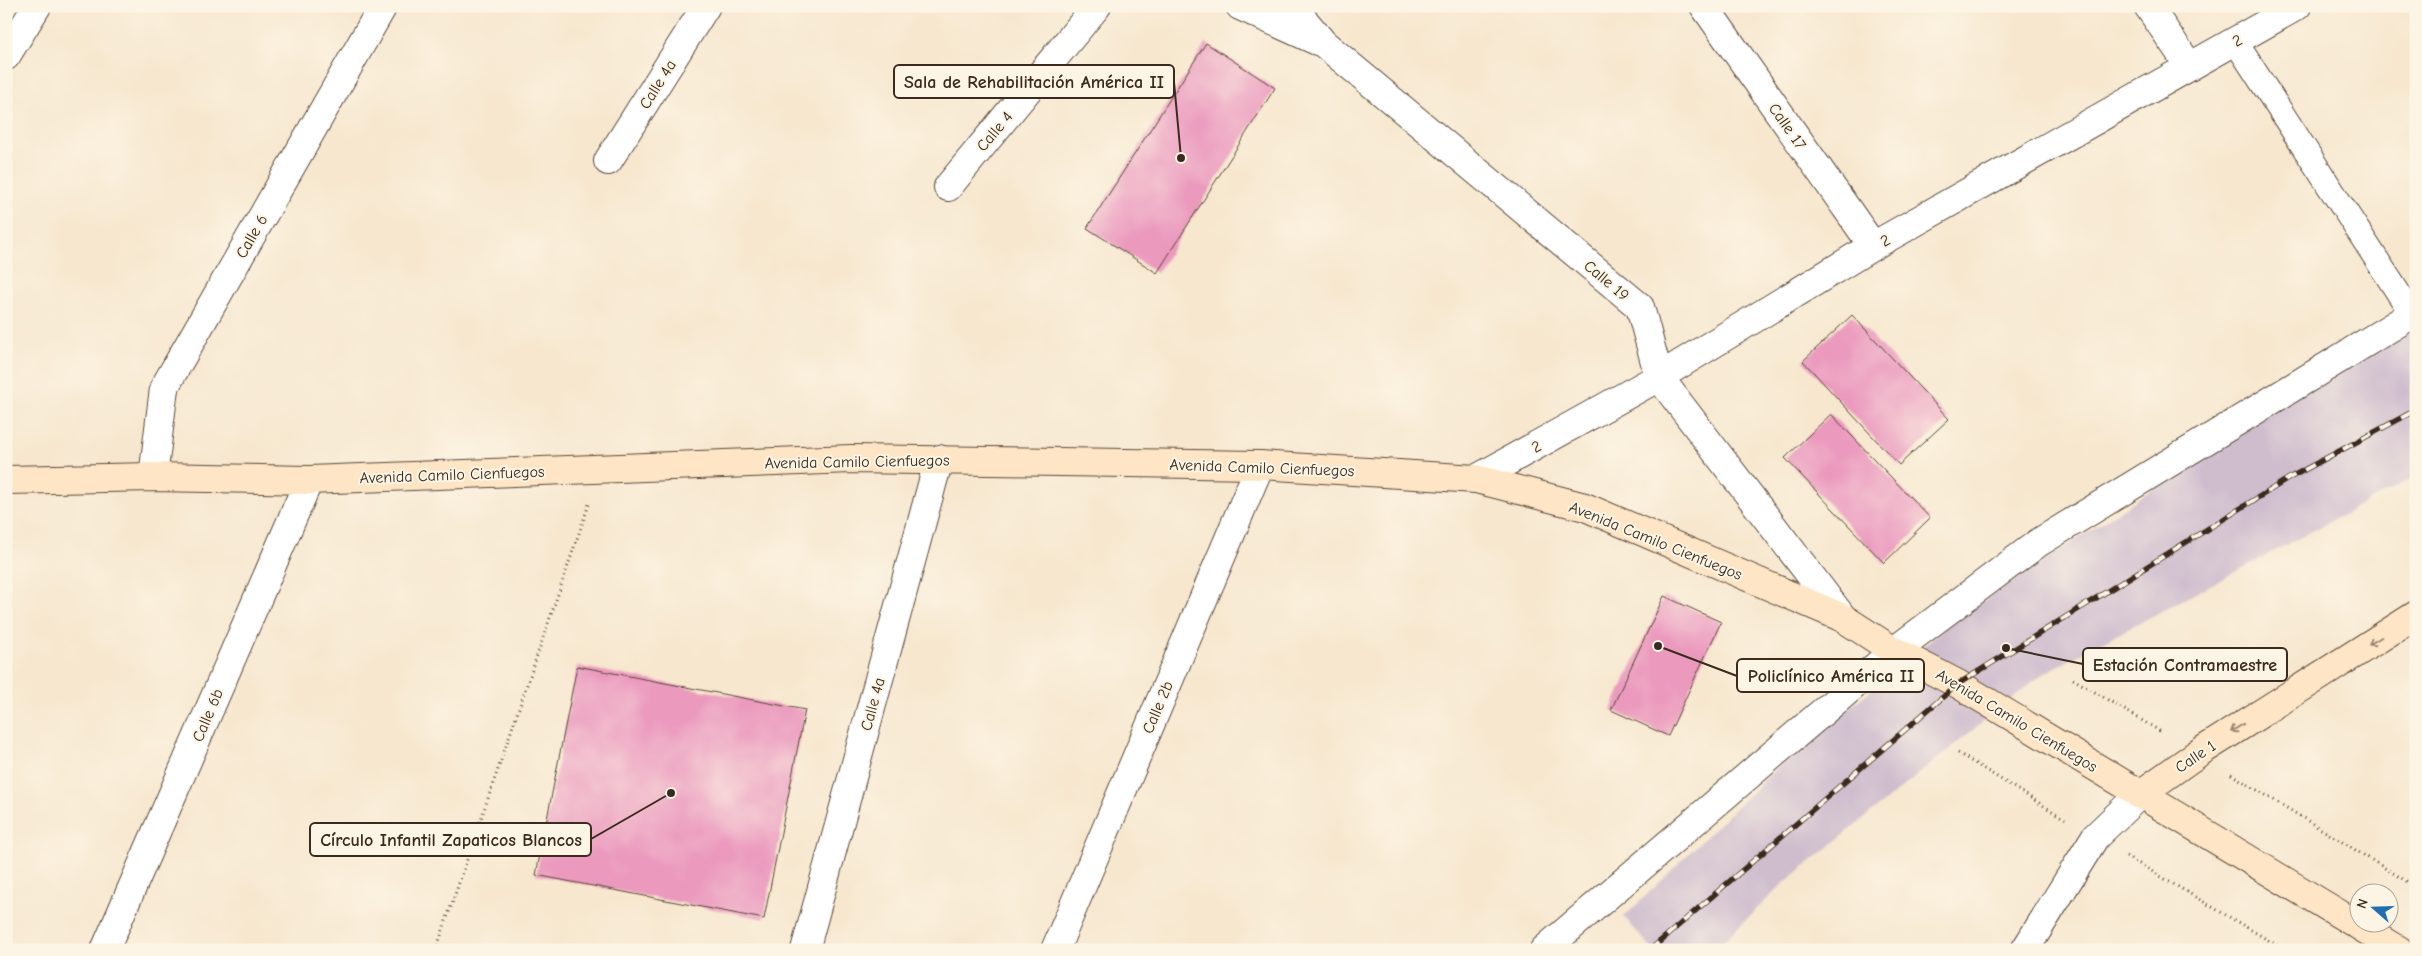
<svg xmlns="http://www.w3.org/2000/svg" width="2422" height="956" viewBox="0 0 2422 956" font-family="'Comic Neue',sans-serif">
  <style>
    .industrial { fill: #cfbdce }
    .building { fill: #eb9abe }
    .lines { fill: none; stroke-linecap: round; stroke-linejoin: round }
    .lane-casing { stroke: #574639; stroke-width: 26 }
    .street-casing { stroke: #574639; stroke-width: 30 }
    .secondary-casing { stroke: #574639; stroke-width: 30 }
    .path { stroke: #574639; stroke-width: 3; stroke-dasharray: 1 4; stroke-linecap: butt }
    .lane { stroke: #fff; stroke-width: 24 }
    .street { stroke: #fff; stroke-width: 28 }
    .secondary { stroke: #fee5c5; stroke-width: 28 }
    .rail-casing { stroke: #3b2a1e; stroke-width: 5.5 }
    .rail { stroke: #fcf5e5; stroke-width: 4; stroke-dasharray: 11; stroke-linecap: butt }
    .oneway { stroke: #9c8872 }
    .labels { text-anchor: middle; stroke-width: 4; stroke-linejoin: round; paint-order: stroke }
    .street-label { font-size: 16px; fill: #3b2a1e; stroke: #fcf5e5 }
    .leader { fill: none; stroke: #3b2a1e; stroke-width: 2 }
    .callout-dot { fill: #3b2a1e; stroke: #fcf5e5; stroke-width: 2 }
    .callout { fill: #fcf5e5; stroke: #3b2a1e; stroke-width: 2 }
    .callout-label { font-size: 18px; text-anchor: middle; font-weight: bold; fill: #3b2a1e }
  </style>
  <rect width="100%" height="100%" fill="#fcf5e5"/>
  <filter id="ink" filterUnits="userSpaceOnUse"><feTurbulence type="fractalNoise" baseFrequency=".02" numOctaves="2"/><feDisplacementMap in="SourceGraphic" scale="10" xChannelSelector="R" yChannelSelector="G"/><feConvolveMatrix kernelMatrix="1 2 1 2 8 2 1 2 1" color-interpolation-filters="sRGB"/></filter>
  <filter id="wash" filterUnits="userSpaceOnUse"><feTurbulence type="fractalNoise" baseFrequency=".0096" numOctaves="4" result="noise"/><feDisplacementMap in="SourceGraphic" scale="20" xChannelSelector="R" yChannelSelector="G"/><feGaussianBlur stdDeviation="1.12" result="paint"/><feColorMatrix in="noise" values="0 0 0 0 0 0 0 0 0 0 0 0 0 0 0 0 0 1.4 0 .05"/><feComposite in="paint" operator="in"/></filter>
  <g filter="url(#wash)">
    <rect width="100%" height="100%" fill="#f7e7cf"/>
    <path class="industrial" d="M 2416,315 L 2416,476 L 2041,675 L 1783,884 L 1714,950 L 1653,950 L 1624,917 L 1768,776 L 1953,621 Z"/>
    <g id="blocks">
      <path class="building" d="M 1206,43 L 1275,88 L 1157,273 L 1087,228 Z
        M 1852,315 L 1949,419 L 1899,465 L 1803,361 Z
        M 1831,414 L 1930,518 L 1884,563 L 1785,458 Z
        M 1664,596 L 1721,622 L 1668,736 L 1611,710 Z
        M 577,666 L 805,710 L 764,919 L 536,875 Z"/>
    </g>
  </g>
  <g filter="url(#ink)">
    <use href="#blocks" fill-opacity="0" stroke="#574639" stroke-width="1"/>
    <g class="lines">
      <defs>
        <path id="lane" d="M 2235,41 L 2412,314"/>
        <path id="street" d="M 1240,6 L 1317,41
          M 1292,6 L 1323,43 L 1640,307 L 1659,377 L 1843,618
          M 1704,6 L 1873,246
          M 2148,6 L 2190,67
          M 6,56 L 37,6
          M 608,161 L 706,6
          M 948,187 L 1097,6
          M 153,477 L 164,388 L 383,6
          M 1476,479 L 1659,377 L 1873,246 L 2297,6
          M 105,950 L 309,480
          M 805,950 L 939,459
          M 1055,950 L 1260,465
          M 1544,950 L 1894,651 L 2038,543 L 2416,312
          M 2025,950 L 2095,837 L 2139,795"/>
        <path id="secondary" d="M 6,480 L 153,477 L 309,480 L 851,459 L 1260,465 L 1476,479 L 1585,507 L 1843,618 L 1894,651 L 1958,684 L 2399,950
          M 2139,795 L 2197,754 L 2416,615"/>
      </defs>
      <use href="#lane" class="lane-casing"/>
      <use href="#street" class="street-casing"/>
      <use href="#secondary" class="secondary-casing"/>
      <path class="path" d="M 2073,679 L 2163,733
        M 1958,753 L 2065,819
        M 2231,774 L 2416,887
        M 2126,856 L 2285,950
        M 436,950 L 589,504"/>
      <use href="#lane" class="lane"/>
      <use href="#street" class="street"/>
      <use href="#secondary" class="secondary"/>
      <defs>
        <path id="rail" d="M 1650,950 L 1958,684 L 2291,477 L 2416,410"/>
      </defs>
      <use href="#rail" class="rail-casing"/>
      <use href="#rail" class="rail"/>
    </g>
    <defs><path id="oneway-shaft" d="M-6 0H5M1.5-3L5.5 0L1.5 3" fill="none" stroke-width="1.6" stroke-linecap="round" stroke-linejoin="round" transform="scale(1.25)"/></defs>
    <g class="oneway">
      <use href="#oneway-shaft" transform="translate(2375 641) rotate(148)"/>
      <use href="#oneway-shaft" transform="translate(2237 728) rotate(148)"/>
    </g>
  </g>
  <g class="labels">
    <g class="street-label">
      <text transform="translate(2237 40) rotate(-30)" y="6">2</text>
      <text transform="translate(657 84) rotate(-58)" y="6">Calle 4a</text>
      <text transform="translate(1788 126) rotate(55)" y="6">Calle 17</text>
      <text transform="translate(994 131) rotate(-50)" y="6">Calle 4</text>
      <text transform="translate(251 236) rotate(-60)" y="6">Calle 6</text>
      <text transform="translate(1885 240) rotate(-30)" y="6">2</text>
      <text transform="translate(1607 280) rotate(40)" y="6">Calle 19</text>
      <text transform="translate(1536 446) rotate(-29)" y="6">2</text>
      <text transform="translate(857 461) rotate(-1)" y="6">Avenida Camilo Cienfuegos</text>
      <text transform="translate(1262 467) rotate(2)" y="6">Avenida Camilo Cienfuegos</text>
      <text transform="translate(452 474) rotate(-2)" y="6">Avenida Camilo Cienfuegos</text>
      <text transform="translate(1656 540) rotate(22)" y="6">Avenida Camilo Cienfuegos</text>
      <text transform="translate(872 704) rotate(-75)" y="6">Calle 4a</text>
      <text transform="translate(1157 707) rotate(-67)" y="6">Calle 2b</text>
      <text transform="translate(207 715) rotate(-67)" y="6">Calle 6b</text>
      <text transform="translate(2017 720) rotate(31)" y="6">Avenida Camilo Cienfuegos</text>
      <text transform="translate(2195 756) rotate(-34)" y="6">Calle 1</text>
    </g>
  </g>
  <path class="leader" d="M1181 158L1174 82M2006 648L2083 664M1658 646L1737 676M671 793L591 839"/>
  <g class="callout-dot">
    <circle cx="1181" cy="158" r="5"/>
    <circle cx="2006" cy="648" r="5"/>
    <circle cx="1658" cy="646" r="5"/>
    <circle cx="671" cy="793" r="5"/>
  </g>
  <g class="callout">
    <rect x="894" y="65" width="280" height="33" rx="5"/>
    <rect x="2083" y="648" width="204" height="33" rx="5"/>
    <rect x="1737" y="659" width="187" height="33" rx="5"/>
    <rect x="310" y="823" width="281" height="33" rx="5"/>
  </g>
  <g class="callout-label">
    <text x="1034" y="88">Sala de Rehabilitación América II</text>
    <text x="2185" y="671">Estación Contramaestre</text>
    <text x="1831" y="682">Policlínico América II</text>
    <text x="451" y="846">Círculo Infantil Zapaticos Blancos</text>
  </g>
  <rect width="2422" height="956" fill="none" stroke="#fcf5e5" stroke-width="25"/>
  <g transform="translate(2374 908) rotate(290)"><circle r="24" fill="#fcf5e5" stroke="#afa495"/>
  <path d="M0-4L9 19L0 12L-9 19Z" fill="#1f6fb2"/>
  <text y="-8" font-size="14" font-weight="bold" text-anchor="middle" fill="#3b2a1e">N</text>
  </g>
</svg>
